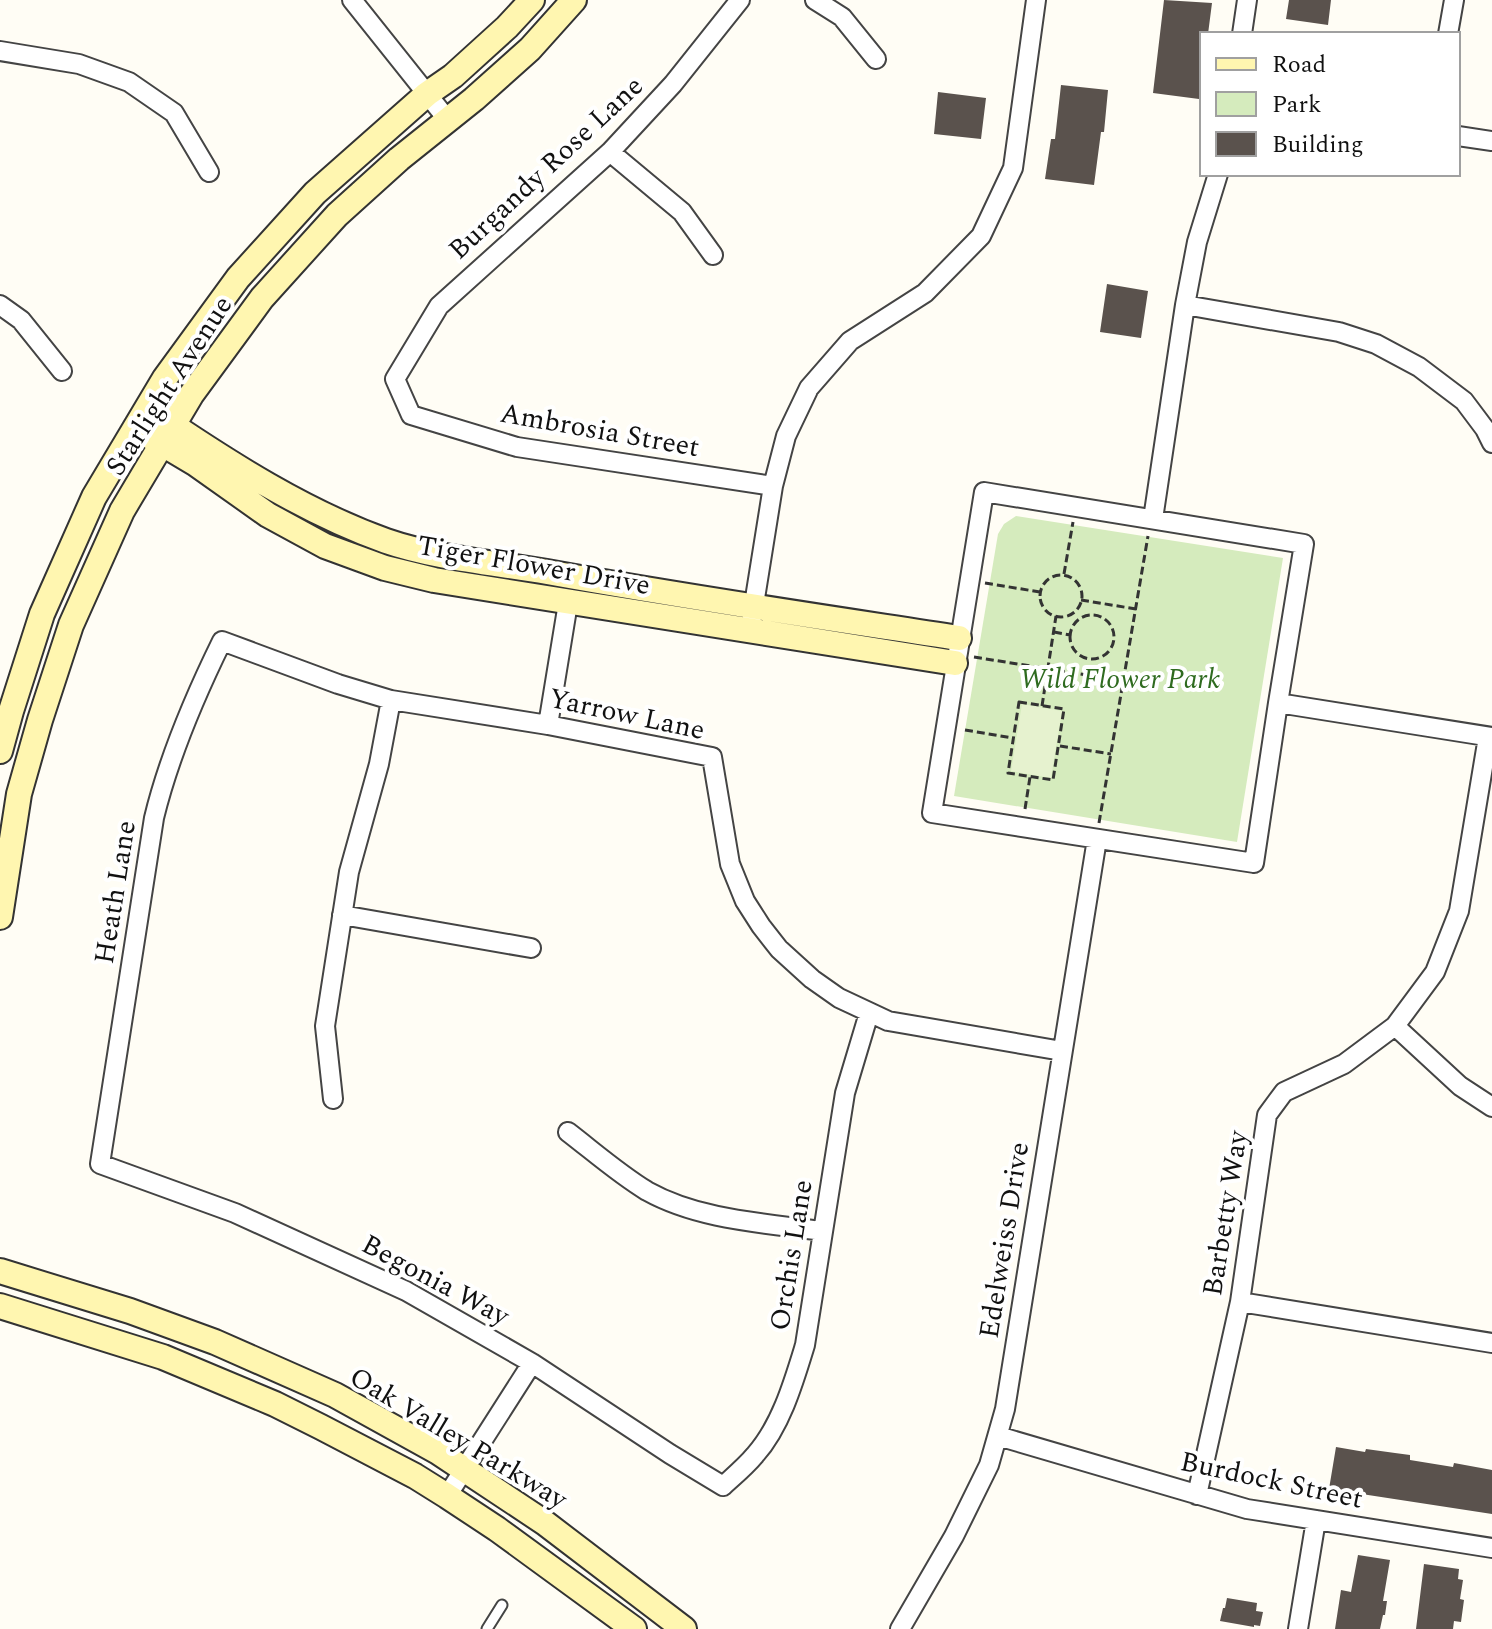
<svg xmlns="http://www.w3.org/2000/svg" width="1492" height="1629" viewBox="0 0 1492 1629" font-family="Spectral,serif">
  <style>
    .green { fill: #d5ebbd }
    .pitch { fill: #e6f2cf }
    .building { fill: #5a524d }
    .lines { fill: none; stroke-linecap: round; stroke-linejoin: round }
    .lane-casing { stroke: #444; stroke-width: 13 }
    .street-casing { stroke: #444; stroke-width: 22 }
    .secondary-casing { stroke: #333; stroke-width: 28 }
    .path { stroke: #333; stroke-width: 3; stroke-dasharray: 8 4; stroke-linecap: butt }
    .lane { stroke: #fff; stroke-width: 9 }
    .street { stroke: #fff; stroke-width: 18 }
    .secondary { stroke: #fff6b0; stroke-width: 24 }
    .labels { text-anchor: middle; stroke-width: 8; stroke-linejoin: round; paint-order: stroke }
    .street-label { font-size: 28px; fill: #111; stroke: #fff }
    .park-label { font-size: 28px; font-style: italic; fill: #2f6b1f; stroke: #fff }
  </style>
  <rect width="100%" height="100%" fill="#fffdf5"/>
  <path class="green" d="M 1016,516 L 1283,558 L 1237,842 L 954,796 L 998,534 L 1004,524 Z"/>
  <path class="pitch" d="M 1022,704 L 1062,711 L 1051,778 L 1011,771 Z"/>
  <path class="building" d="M 1164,0 L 1212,3 L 1208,34 L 1202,34 L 1202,78 L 1199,99 L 1153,93 Z
    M 1289,0 L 1331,0 L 1328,25 L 1286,19 Z
    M 1061,85 L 1108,90 L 1104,132 L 1101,132 L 1094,185 L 1045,179 L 1051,139 L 1055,139 Z
    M 938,92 L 986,98 L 981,139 L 934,134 Z
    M 1107,284 L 1148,291 L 1141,338 L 1100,332 Z
    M 1336,1447 L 1365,1452 L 1366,1449 L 1395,1453 L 1410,1455 L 1410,1460 L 1453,1467 L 1454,1463 L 1492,1470 L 1492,1514 L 1329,1489 Z
    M 1358,1555 L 1390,1560 L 1383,1601 L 1387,1601 L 1385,1615 L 1383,1615 L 1380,1629 L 1335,1629 L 1341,1590 L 1351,1592 Z
    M 1424,1564 L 1459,1569 L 1458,1579 L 1463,1580 L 1460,1599 L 1464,1600 L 1461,1622 L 1454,1621 L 1453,1629 L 1416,1629 Z
    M 1227,1598 L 1257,1603 L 1256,1611 L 1263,1612 L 1260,1626 L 1254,1625 L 1254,1627 L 1220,1621 L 1223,1608 L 1225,1608 Z"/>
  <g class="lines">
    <defs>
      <path id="lane" d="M 487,1629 L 502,1605"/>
      <path id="street" d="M 352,0 L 447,119
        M 740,0 L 673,84 L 610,152 L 439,306 L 395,379 L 411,415 L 517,447 L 773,486
        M 815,0 L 842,17 L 876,59
        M 1242,34 L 1247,0
        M 1448,34 L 1454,0
        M 0,51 L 79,64 L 129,82 L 174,113 L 209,172
        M 1458,136 L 1492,141
        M 610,152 L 682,212 L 713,255
        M 0,305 L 21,320 L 62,371
        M 1185,305 L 1339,332 L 1376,344 L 1419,367 L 1464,401 L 1485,429 L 1492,443
        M 984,492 L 1304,544 L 1278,703 L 1254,863 L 932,813 Z
        M 1153,519 L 1185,305 L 1197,242 L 1218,174
        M 752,617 L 773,486 L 786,436 L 809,388 L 850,341 L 925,293 L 981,236 L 1013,168 L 1036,0
        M 1278,703 L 1492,737
        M 548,725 L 568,603
        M 342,915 L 531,948
        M 869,1013 L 845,1093 L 805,1345 C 794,1381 781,1426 755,1455 C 746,1466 734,1476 723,1486 L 670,1454 L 532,1363 L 406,1291 L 235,1213 L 100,1164 L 154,818 C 169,756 194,698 222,641 L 338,684 L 391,700 L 548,725 L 712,757 L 730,864 L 745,901 L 761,926 L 779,949 L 812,979 L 839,998 L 888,1021 L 1062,1051
        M 1395,1026 L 1460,1086 L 1492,1107
        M 333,1099 L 325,1026 L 349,872 L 379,764 L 391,700
        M 568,1132 C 594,1152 619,1174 647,1191 C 699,1220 764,1223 822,1231
        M 1240,1302 L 1492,1343
        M 998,1436 L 1247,1509 L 1492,1548
        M 1197,1495 L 1240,1302 L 1267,1115 L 1284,1092 L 1344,1064 L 1395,1026 L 1435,972 L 1459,911 L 1488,737
        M 447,1496 L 532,1363
        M 900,1629 L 954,1536 L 989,1465 L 1005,1409 L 1097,839
        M 1298,1629 L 1316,1520"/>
      <path id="secondary" d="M 159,416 C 230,464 305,512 386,541 C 435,558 495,563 547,572 C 684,597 822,617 959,638
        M 149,436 L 196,464 L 268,515 L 325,546 L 385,568 L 434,580 L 955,663
        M 0,751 L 11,711 L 42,614 L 94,497 L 165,378 L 238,278 L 315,193 L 427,94 L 453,76 L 507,27 L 532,0
        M 0,917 L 19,794 L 40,720 L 71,625 L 122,511 L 191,395 L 262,298 L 337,215 L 399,159 L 474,99 L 530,49 L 574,0
        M 0,1271 L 130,1311 L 215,1342 L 335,1395 L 438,1452 L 545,1523 L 684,1629
        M 0,1306 L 163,1357 L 275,1404 L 321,1427 L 415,1476 L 447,1496 L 497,1529 L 634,1629"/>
    </defs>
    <use href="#lane" class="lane-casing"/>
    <use href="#street" class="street-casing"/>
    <use href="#secondary" class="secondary-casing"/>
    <path class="path" d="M 1064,574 L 1073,522
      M1040 596a21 21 0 1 1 42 0a21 21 0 1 1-42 0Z
      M 985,583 L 1040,592
      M 1081,600 L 1136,609
      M1070 637a22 22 0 1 1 44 0a22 22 0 1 1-44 0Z
      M 1054,632 L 1070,635
      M 974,657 L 1124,681
      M 1019,702 L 1064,709 L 1053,780 L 1008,773 Z
      M 1042,706 L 1056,616
      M 965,730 L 1013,738
      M 1060,746 L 1111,754
      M 1025,809 L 1030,777
      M 1099,823 L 1148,536"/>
    <use href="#lane" class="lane"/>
    <use href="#street" class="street"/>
    <use href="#secondary" class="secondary"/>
  </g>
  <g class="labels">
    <g class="street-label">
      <text transform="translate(545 167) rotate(-43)" y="10">Burgandy Rose Lane</text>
      <text transform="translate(168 385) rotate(-57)" y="10">Starlight Avenue</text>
      <text transform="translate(600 429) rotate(10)" y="10">Ambrosia Street</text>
      <text transform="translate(534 564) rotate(10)" y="10">Tiger Flower Drive</text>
      <text transform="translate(627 713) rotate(12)" y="10">Yarrow Lane</text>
      <text transform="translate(114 892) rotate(-81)" y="10">Heath Lane</text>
      <text transform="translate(1224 1213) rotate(-81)" y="10">Barbetty Way</text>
      <text transform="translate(1003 1240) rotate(-81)" y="10">Edelweiss Drive</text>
      <text transform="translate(790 1255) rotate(-81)" y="10">Orchis Lane</text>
      <text transform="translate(436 1279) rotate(28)" y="10">Begonia Way</text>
      <text transform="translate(459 1437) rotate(31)" y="10">Oak Valley Parkway</text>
      <text transform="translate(1272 1479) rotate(12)" y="10">Burdock Street</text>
    </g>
    <g class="park-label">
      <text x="1120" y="688">Wild Flower Park</text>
    </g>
  </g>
  <rect x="1200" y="32" width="260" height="144" fill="#ffffff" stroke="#a0a0a0" stroke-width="2"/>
  <rect x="1216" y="58" width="40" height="12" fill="#fff6b0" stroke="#a0a0a0" stroke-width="2"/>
  <text x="1272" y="72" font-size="24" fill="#111111">Road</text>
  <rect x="1216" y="92" width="40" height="24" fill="#d5ebbd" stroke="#a0a0a0" stroke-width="2"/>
  <text x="1272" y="112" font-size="24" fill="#111111">Park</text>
  <rect x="1216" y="132" width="40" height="24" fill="#5a524d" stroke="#a0a0a0" stroke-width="2"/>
  <text x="1272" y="152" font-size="24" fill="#111111">Building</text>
</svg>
